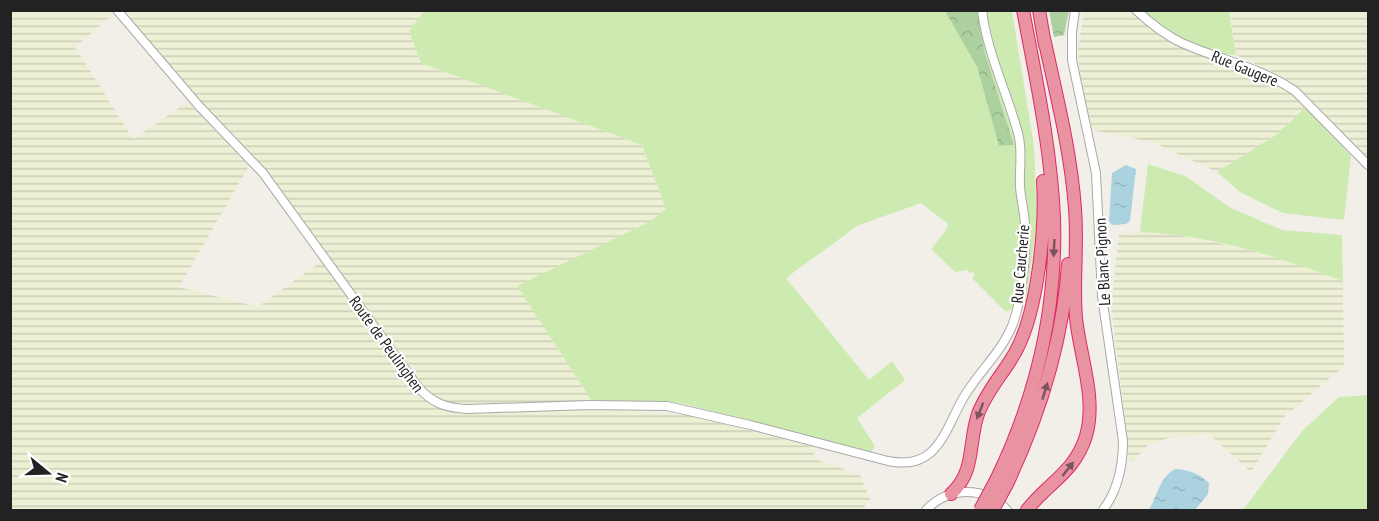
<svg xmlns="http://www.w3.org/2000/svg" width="1379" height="521" viewBox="0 0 1379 521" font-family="'PT Sans Narrow',sans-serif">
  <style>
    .farmland { fill: url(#farmland-rules) }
    .grass { fill: #cdebb0 }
    .forest { fill: url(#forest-crowns) }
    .water { fill: url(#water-ripples) }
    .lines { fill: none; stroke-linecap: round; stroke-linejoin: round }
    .minor-casing { stroke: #a9a9a9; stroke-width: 10 }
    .highway-casing { stroke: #dc2a67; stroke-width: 14 }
    .minor { stroke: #fff; stroke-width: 8 }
    .highway { stroke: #e892a2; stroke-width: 12 }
    .highway-bridge-casing { stroke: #dc2a67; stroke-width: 14; stroke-linecap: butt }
    .highway-bridge { stroke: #e892a2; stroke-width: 12 }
    .oneway { fill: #7b545c }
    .labels { text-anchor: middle; stroke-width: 4.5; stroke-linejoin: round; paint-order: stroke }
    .street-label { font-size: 16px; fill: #222; stroke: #fff }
  </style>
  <defs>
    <pattern id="farmland-rules" width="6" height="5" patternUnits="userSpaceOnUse" patternTransform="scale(1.5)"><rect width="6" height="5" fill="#eef0d5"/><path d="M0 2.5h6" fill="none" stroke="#ccceb7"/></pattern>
    <pattern id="forest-crowns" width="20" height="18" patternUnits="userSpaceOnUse" patternTransform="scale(1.5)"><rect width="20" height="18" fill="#add19e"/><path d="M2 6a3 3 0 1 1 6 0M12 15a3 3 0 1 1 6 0" fill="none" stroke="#95b388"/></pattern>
    <pattern id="water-ripples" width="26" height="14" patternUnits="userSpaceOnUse" patternTransform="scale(1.5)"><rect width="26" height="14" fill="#aad3df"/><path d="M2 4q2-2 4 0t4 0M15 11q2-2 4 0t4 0" fill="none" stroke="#92b5bf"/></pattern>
  </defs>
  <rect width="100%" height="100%" fill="#f2efe9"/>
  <path class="farmland" d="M 10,11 L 111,11 L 114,14 L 75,47 L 133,139 L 188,102 L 249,166 L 179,287 L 258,307 L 323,260 L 422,395 L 429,403 L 441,408 L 454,412 L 596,408 L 689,415 L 817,448 L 812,458 L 860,475 L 870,499 L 862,510 L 11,510 Z
    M 121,11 L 425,11 L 409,31 L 421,63 L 642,145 L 666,209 L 649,222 L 518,287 L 592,401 L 473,406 L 444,403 L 424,390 L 258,161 L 204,107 Z
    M 1084,11 L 1130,11 L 1164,36 L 1191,52 L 1249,70 L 1273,80 L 1293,94 L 1306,107 L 1276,135 L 1217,172 L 1152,142 L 1093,130 L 1080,82 L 1078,50 Z
    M 1230,11 L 1368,11 L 1368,159 L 1307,98 L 1281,76 L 1236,55 Z
    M 1140,232 L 1165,233 L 1218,243 L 1280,257 L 1343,281 L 1344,366 L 1285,416 L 1251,472 L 1209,434 L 1168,438 L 1148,445 L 1134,461 L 1128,460 L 1127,434 L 1111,306 L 1119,234 Z"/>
  <path class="grass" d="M 425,10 L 945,11 L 977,67 L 999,146 L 1014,145 L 985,53 L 977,11 L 1012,11 L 1034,146 L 1037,222 L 1026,302 L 1006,312 L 972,278 L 975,275 L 972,271 L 970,273 L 967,270 L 955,272 L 931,249 L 946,230 L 948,224 L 921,203 L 857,226 L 786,278 L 869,380 L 892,361 L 905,380 L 857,418 L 875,446 L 871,452 L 684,404 L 663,401 L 592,401 L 517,286 L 649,222 L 666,209 L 642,145 L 421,63 L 409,31 Z
    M 1141,11 L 1229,11 L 1236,55 C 1211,56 1159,29 1141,11 Z
    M 1306,107 L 1351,156 L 1344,220 L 1283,213 L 1240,192 L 1217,172 L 1276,135 Z
    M 1148,164 L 1185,176 L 1231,208 L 1282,230 L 1342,235 L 1343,281 C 1277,256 1211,235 1140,232 Z
    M 1368,395 L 1368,510 L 1243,510 L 1302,431 L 1339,397 Z"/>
  <path class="forest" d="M 945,11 L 977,11 L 985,53 L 1014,145 L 999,146 L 977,67 Z
    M 1049,11 L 1069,11 L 1064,35 L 1054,37 Z"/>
  <path class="water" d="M 1126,165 L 1136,169 L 1130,221 L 1126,224 L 1112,225 L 1109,221 L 1112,173 Z
    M 1175,469 C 1190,470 1198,473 1209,483 L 1208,494 L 1195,510 L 1149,510 C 1157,496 1160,477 1175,469 Z"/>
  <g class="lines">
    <defs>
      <path id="minor" d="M 117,10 L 199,106 L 263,173 L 418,387 C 432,403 446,408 467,409 L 589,405 L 667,406 L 750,425 L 888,461 C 935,471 944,434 961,402 C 975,375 1000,355 1012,326 C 1022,301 1027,250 1025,223 C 1024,211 1021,199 1020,187 C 1019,168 1023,151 1018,133 C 1007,92 987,53 982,10
        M 1075,10 L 1072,32 L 1072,60 L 1096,173 L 1102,296 L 1123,441 C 1123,466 1118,490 1103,510
        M 1136,10 C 1150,23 1165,35 1182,43 C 1220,60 1260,67 1295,91 L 1368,165
        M 926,510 C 949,486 985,486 1007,510"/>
      <path id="highway" d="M 1039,10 L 1045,45
        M 997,478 C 1036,397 1057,308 1054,218 C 1051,148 1036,79 1023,10
        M 1007,484 C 1040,414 1063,342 1068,264
        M 951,494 C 976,471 968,443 978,414 C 987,390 1004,373 1016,351 C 1038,310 1046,227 1043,181
        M 1027,510 C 1048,483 1075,472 1086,436 C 1097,398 1080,357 1076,318 C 1073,282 1078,245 1075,209 C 1071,151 1056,94 1044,38"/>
    </defs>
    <use href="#minor" class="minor-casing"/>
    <use href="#highway" class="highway-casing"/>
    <use href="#minor" class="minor"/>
    <use href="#highway" class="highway"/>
    <defs>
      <path id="highway-bridge" d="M 980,510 L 997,478
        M 993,510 L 1007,484"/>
    </defs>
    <use href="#highway-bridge" class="highway-bridge-casing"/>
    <use href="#highway-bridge" class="highway-bridge"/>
  </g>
  <defs><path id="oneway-solid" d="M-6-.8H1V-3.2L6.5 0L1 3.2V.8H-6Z" transform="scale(1.5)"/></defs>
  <g class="oneway">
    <use href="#oneway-solid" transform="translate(1054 248) rotate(93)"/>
    <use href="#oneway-solid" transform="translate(1045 391) rotate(-73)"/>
    <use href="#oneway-solid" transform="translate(980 411) rotate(111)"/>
    <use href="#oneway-solid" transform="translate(1068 469) rotate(-52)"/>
  </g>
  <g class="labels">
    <g class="street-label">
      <text transform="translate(1245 68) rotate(22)" y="6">Rue Gaugere</text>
      <text transform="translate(1102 262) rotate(-93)" y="6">Le Blanc Pignon</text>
      <text transform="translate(1020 264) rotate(-85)" y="6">Rue Caucherie</text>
      <text transform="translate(387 344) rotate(54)" y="6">Route de Peulinghen</text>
    </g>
  </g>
  <rect width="1379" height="521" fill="none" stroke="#222222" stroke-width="24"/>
  <g transform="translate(48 473) rotate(109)" stroke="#ffffff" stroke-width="4.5" paint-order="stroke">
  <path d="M0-4.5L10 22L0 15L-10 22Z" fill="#222222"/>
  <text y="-9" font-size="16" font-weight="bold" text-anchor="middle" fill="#222222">N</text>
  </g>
</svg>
